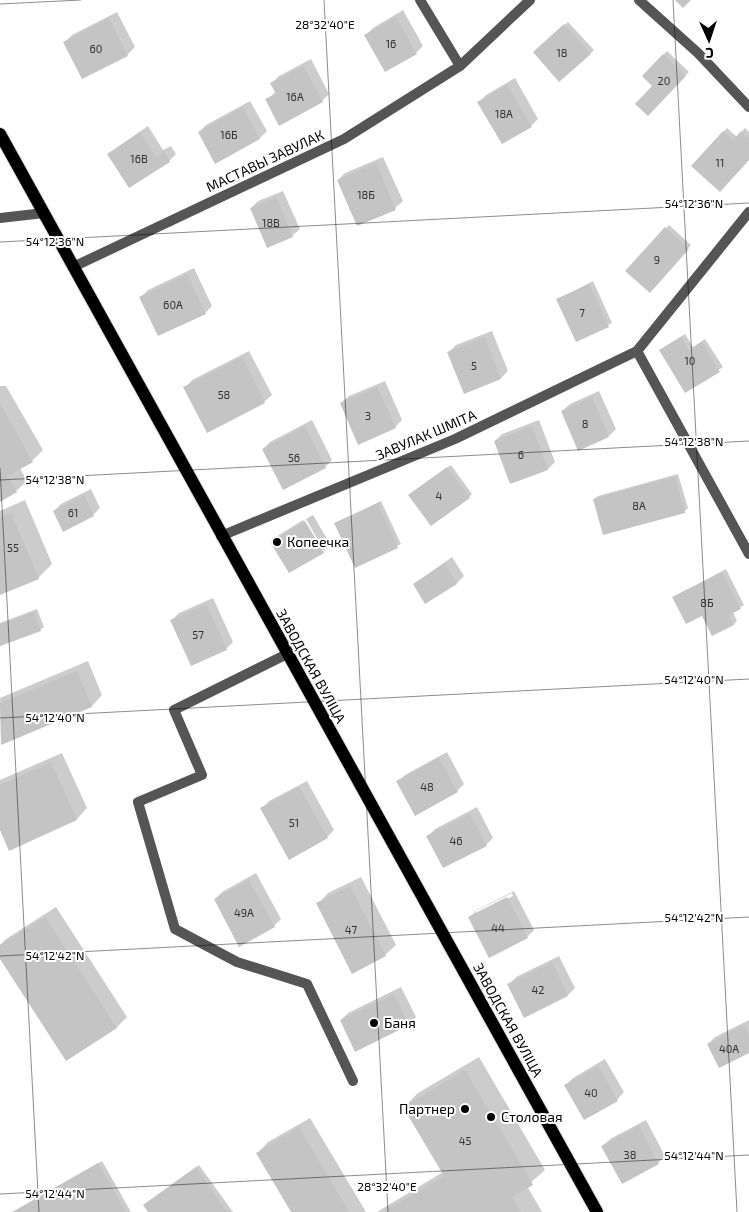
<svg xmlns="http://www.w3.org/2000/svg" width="749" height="1212" viewBox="0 0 749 1212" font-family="'Exo 2',sans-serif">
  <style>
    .shadow { fill: #0003; fill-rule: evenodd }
    .building { fill: #c4c4c4 }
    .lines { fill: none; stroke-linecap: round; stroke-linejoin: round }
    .primary-casing { stroke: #dbdbdb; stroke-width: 14 }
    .lane { stroke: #555; stroke-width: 10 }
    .street { stroke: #555; stroke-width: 10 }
    .primary { stroke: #000; stroke-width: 12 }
    .ticks { fill: none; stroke: #000; stroke-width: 1; stroke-opacity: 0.45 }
    .poi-dot { fill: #000; stroke: #fff; stroke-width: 2 }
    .labels { text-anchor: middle; stroke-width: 4; stroke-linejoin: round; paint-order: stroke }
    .number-label { font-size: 11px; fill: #313131 }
    .street-label { font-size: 14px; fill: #000; stroke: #fff }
    .poi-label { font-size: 14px; fill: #000; stroke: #fff; text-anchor: start }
    .ticks-label { font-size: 12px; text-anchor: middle; fill: #000; stroke: #fff; stroke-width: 4; stroke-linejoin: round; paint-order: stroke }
  </style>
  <rect width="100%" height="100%" fill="#fff"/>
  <path class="shadow" d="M 403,10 L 423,46 L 416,53 L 366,35 L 373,28 Z
    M 117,12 L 135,47 L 127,55 L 83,77 L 65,42 L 72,35 Z
    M 568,22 L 594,50 L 590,54 L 538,49 Z
    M 667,51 L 689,72 L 648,114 L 654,86 L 643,76 Z
    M 311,59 L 329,94 L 322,101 L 267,100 L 276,91 L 272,83 L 279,76 Z
    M 515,78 L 538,119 L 531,126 L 479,102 L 486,95 Z
    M 250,101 L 267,131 L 260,138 L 216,162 L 199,132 L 206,125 Z
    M 148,126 L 163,150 L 171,146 L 176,154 L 169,161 L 108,154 Z
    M 727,128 L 737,137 L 745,128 L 749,132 L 749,159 L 693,166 Z
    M 383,157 L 403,201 L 395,208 L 357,225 L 338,180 L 345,173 Z
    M 283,191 L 300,229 L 292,236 L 251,208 L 258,201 Z
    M 669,225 L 691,245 L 650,291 L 627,271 Z
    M 194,268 L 212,306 L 205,313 L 141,297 L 148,290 Z
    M 593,281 L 612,323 L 576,341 L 557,300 Z
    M 492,331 L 508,371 L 501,378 L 465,392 L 449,352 L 456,345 Z
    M 685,334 L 693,347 L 705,339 L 723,367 L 686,391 L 664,347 Z
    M 249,351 L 272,395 L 264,402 L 185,388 L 192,380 Z
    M 385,381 L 402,420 L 395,427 L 341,403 L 349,396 Z
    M 0,386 L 6,386 L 43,450 L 32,461 L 20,468 L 27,481 L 16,491 L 0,500 Z
    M 599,391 L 616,429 L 609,436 L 562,411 L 570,404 Z
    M 312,420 L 332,460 L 325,467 L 263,449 L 270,442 Z
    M 539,420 L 555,462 L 548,469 L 511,483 L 495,441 L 502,434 Z
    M 451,465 L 472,494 L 469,497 L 413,492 Z
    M 678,474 L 688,508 L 684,512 L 594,499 L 598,496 Z
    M 91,489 L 100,508 L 93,515 L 54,511 L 61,504 Z
    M 25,500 L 52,564 L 38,578 L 0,594 L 0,511 Z
    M 381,501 L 401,544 L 356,566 L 336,523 Z
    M 313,515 L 330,544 L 324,551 L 306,519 Z
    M 303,520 L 323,551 L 289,572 L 272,542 L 279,535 Z
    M 452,557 L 464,576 L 457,583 L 426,602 L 414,584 Z
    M 726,569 L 744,605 L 733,612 L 737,621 L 734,624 L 713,635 L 702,614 L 674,597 Z
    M 213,598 L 233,642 L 226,649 L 172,620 L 179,613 Z
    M 37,609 L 44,627 L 40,630 L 0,645 L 0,623 Z
    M 88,661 L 102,695 L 92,706 L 2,743 L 0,698 Z
    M 447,752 L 464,784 L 457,791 L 398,782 L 405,775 Z
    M 62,753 L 87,808 L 77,819 L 10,849 L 0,827 L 0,780 Z
    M 307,781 L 334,830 L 327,837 L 262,809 L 269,801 Z
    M 477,807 L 493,838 L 486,845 L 428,836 L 435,829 Z
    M 256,873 L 281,919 L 274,926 L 215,899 L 222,892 Z
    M 361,877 L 396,945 L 385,955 L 318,904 L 328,893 Z
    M 514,891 L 534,930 L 527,937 L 470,917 L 477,910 ZM 512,893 L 513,896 L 476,914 L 476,911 Z
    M 56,907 L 127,1017 L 117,1027 L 67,1060 L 0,957 L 0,945 L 6,939 Z
    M 559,956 L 575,988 L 568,995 L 524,1016 L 509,984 L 516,977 Z
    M 401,987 L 416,1017 L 409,1024 L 356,1050 L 341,1020 L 348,1013 Z
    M 749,1020 L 749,1052 L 708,1044 L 715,1037 Z
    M 479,1057 L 545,1170 L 527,1186 L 542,1212 L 377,1212 L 443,1172 L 404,1107 L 418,1093 Z
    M 605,1059 L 624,1092 L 617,1100 L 566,1085 L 573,1078 Z
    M 310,1118 L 366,1212 L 293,1212 L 258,1153 L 268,1142 Z
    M 646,1120 L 665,1156 L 658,1163 L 603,1146 L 610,1139 Z
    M 102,1161 L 131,1212 L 12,1212 Z
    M 199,1165 L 233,1212 L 150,1212 L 148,1202 Z"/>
  <path class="building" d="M 675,0 L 691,0 L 683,8 Z
    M 396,17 L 417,54 L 385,72 L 364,35 Z
    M 109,18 L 128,56 L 82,79 L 63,42 Z
    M 564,24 L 591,54 L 559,82 L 533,52 Z
    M 663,54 L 686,76 L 648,116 L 635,104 L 652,86 L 642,76 Z
    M 303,66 L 323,102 L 279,126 L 265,99 L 276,94 L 270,83 Z
    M 507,85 L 532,127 L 502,144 L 477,102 Z
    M 243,107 L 260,139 L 215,164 L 198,132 Z
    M 723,131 L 733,140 L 741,131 L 749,138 L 749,160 L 720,192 L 691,166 Z
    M 140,132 L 156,157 L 164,152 L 170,162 L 129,188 L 107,154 Z
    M 376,163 L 396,210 L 357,226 L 337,180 Z
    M 276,197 L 293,237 L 267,248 L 250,208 Z
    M 665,227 L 689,249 L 650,293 L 625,271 Z
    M 187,274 L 206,314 L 158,336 L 139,297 Z
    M 589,284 L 609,327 L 576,342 L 556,299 Z
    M 485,337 L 501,379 L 464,394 L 447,352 Z
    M 681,337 L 689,350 L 702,342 L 720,372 L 685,393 L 659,350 Z
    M 242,357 L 265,403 L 207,433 L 183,387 Z
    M 377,387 L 396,428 L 358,445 L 340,403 Z
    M 592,397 L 609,437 L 578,451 L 561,411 Z
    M 0,404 L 33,462 L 8,476 L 17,492 L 0,502 Z
    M 305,426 L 326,468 L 283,490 L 262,449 Z
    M 532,426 L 548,470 L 510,484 L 494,441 Z
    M 447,467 L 470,498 L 431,526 L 408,495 Z
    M 675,476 L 685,513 L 603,535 L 593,499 Z
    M 84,495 L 94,516 L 63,532 L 53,511 Z
    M 378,503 L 398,548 L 355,568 L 334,523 Z
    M 11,513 L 39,579 L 0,595 L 0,518 Z
    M 305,521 L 324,553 L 289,573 L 270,542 Z
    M 445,563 L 457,584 L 425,604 L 413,584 Z
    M 722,572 L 741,609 L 729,615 L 734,625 L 712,636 L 702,616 L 686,624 L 672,597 Z
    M 206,604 L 227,650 L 191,666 L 170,620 Z
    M 34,612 L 41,631 L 0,646 L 0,624 Z
    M 77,671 L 92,707 L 1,745 L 0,703 Z
    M 439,758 L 458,792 L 415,816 L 396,781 Z
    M 51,762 L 77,820 L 9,851 L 0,830 L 0,785 Z
    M 299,787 L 328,838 L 289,860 L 260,808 Z
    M 470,814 L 487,846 L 443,868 L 426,836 Z
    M 249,880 L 275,927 L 239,947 L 214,899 Z
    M 350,886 L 386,956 L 352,974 L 316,903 Z
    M 507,897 L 528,938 L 489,958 L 468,917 Z
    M 45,917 L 117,1028 L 66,1061 L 0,959 L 0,945 Z
    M 552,962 L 568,996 L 524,1018 L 507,984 Z
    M 394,994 L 409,1025 L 355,1052 L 340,1020 Z
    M 744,1025 L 749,1035 L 749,1053 L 719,1068 L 707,1044 Z
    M 598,1066 L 618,1101 L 584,1120 L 564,1085 Z
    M 465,1070 L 533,1185 L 512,1197 L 521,1212 L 383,1212 L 444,1176 L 403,1107 Z
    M 639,1126 L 659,1164 L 622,1184 L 601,1146 Z
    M 299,1127 L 349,1212 L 291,1212 L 256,1153 Z
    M 98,1163 L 126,1212 L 13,1212 Z
    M 196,1167 L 227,1212 L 148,1212 L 143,1205 Z"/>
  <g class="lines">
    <defs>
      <path id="primary" d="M 0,134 L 597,1212"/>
    </defs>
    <use href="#primary" class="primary-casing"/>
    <path class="lane" d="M 639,0 L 698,53 L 749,107
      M 287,654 L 174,710 L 202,775 L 138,802 L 175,929 L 237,962 L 307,984 L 353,1081"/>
    <path class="street" d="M 420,0 L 460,66
      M 0,218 L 44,213
      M 73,267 L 344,139 L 460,66 L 530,0
      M 637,351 L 749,554
      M 221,536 L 455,439 L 637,351 L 749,212"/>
    <use href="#primary" class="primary"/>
  </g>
  <path class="ticks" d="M 324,0 L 388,1212M 673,0 L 737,1212M 0,4 L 81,0M 0,242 L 749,203M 0,468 L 39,1212M 0,480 L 749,441M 0,718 L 749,679M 0,956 L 749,917M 0,1194 L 749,1155"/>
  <g class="poi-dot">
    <circle cx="277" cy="542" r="5"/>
    <circle cx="374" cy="1023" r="5"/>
    <circle cx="465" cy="1109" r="5"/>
    <circle cx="491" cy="1117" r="5"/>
  </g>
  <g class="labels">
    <g class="number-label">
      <text x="391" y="48">16</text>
      <text x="96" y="53">60</text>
      <text x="562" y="57">18</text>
      <text x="664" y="85">20</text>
      <text x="295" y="101">16А</text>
      <text x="504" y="118">18А</text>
      <text x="229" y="139">16Б</text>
      <text x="139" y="163">16В</text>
      <text x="720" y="167">11</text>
      <text x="366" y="199">18Б</text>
      <text x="271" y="227">18В</text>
      <text x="657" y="264">9</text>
      <text x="173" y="309">60А</text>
      <text x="582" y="317">7</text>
      <text x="690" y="365">10</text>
      <text x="474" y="370">5</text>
      <text x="224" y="399">58</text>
      <text x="368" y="420">3</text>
      <text x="585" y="428">8</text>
      <text x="521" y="459">6</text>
      <text x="294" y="462">56</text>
      <text x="439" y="500">4</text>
      <text x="639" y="510">8А</text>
      <text x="73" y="517">61</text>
      <text x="13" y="552">55</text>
      <text x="707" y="607">8Б</text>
      <text x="198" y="639">57</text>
      <text x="427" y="791">48</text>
      <text x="294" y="827">51</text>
      <text x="456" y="845">46</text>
      <text x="244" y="917">49А</text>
      <text x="498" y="932">44</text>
      <text x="351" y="934">47</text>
      <text x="538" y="994">42</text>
      <text x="729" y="1053">40А</text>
      <text x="591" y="1097">40</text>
      <text x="465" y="1145">45</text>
      <text x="630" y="1159">38</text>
    </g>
    <g class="street-label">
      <text transform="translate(265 161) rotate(-25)" y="5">МАСТАВЫ ЗАВУЛАК</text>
      <text transform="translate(426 435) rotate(-23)" y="5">ЗАВУЛАК ШМІТА</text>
      <text transform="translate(311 666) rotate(61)" y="5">ЗАВОДСКАЯ ВУЛІЦА</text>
      <text transform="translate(508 1020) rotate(61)" y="5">ЗАВОДСКАЯ ВУЛІЦА</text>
    </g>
    <g class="poi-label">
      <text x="287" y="547">Копеечка</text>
      <text x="384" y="1028">Баня</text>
      <text x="455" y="1114" text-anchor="end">Партнер</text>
      <text x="501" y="1122">Столовая</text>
    </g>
  </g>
  <g class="ticks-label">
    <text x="325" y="29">28°32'40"E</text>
    <text x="694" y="208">54°12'36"N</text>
    <text x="55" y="246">54°12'36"N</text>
    <text x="694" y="446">54°12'38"N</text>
    <text x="55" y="484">54°12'38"N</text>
    <text x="694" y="684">54°12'40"N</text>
    <text x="55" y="722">54°12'40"N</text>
    <text x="694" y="922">54°12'42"N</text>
    <text x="55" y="960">54°12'42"N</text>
    <text x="694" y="1160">54°12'44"N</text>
    <text x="387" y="1191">28°32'40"E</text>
    <text x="55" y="1198">54°12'44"N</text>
  </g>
  <g transform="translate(709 40) rotate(177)" stroke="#ffffff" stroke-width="4" paint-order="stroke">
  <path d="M0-4L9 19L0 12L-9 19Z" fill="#000000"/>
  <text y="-8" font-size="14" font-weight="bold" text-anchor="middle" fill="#000000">С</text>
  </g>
</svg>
